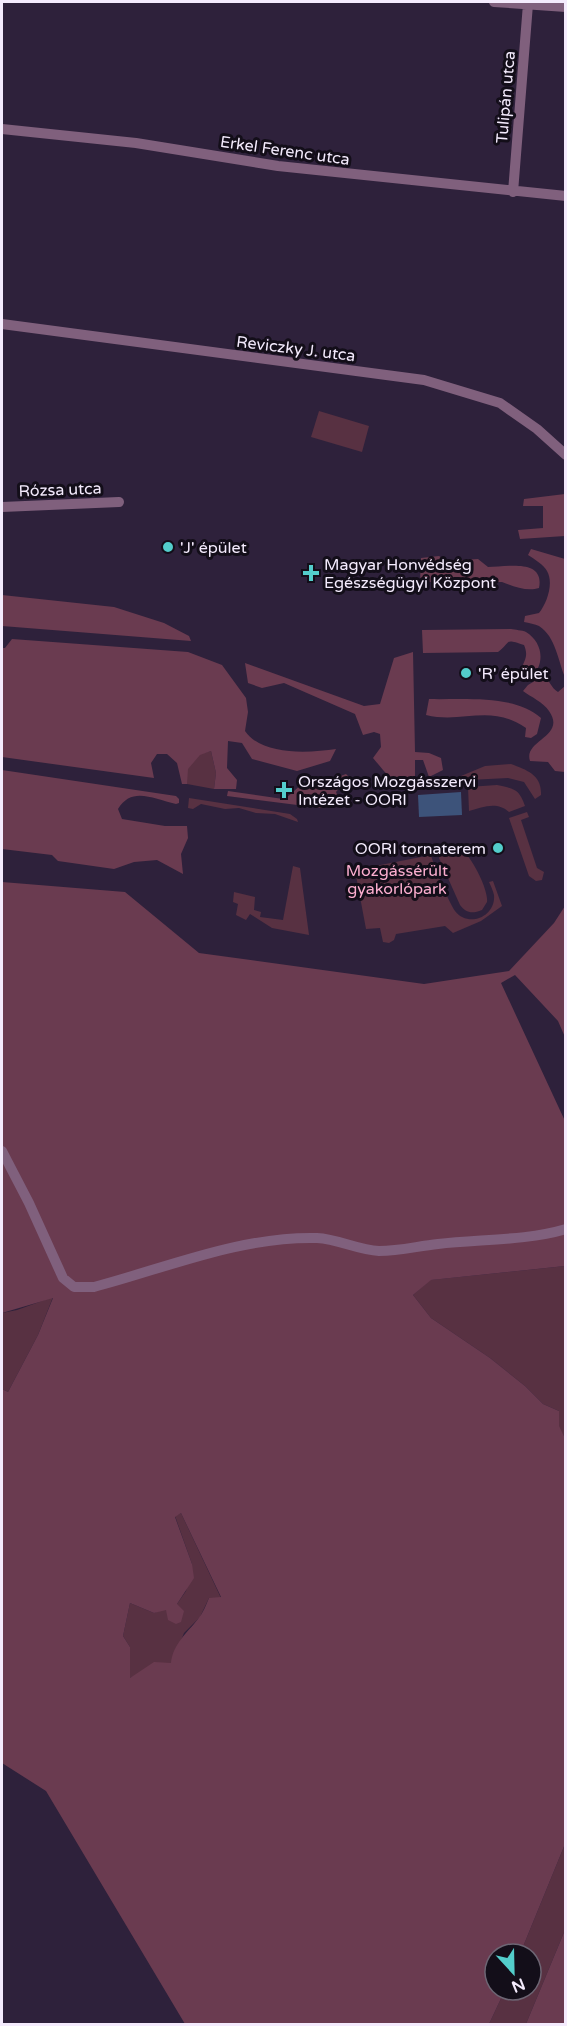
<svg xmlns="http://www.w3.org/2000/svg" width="567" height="2026" viewBox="0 0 567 2026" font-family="'Varela Round',sans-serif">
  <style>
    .green { fill: #583142 }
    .forest { fill: #6a3b50; fill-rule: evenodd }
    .water { fill: #3d537a }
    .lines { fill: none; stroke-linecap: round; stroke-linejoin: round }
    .minor { stroke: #80607d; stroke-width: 10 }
    .poi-dot { fill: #53cdcb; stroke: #130e19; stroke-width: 2 }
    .labels { text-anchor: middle; stroke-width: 6; stroke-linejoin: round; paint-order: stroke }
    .street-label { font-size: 16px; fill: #f4ebfd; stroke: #130e19 }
    .poi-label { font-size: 16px; fill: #f4ebfd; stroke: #130e19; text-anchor: start }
    .park-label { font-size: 16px; fill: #fcaecf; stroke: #130e19 }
  </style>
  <rect width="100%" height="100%" fill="#2e213b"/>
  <path class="green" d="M 319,411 L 369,426 L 362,452 L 311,437 Z
    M 211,751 L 216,773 L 214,789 L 187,784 L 187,769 L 200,754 Z
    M 511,764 C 527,770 542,775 541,795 L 535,799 L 524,782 L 508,778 L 449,781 L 485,766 Z
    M 497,785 C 515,789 519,789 525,806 L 509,812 C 497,801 483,807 469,811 L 468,787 Z
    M 189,798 L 290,814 L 297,819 L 298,822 L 275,814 L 256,813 L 239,808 L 225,809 L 201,804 L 193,809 L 188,808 Z
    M 527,812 L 529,817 L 521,820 L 537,868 L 544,872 L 542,880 L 536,881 L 529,876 L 509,818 Z
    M 450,845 L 456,845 C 468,849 489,889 487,902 L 482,910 C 472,914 466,913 460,905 L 439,858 L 443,849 Z
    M 431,855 C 434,867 449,902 455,911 C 468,928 496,917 494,895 C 493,891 491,886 489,882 L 493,881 L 502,906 L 481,921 L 453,933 L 445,926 L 396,934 L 394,940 L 389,943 L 383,942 L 380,928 L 366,929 L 355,870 Z
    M 293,866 L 300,868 L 309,935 L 272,928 L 250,914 L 246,920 L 236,915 L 238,904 L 233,902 L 234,892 L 255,897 L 254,910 L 261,912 L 260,917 L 283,920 Z
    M 565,1266 L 565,1438 L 558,1426 L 559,1411 L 543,1404 L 525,1386 L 490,1358 L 431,1318 L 413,1295 L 430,1280 Z
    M 53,1297 L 38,1335 L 8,1392 L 2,1389 L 2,1313 L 17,1310 Z
    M 181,1513 L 221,1598 L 209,1598 L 200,1617 L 184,1633 L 172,1663 L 130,1678 L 130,1647 L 123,1636 L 130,1603 L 154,1613 L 177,1604 L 186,1591 L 192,1564 L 175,1516 Z
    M 565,1844 L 565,1930 L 526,2024 L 489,2024 L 505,1990 L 531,1990 L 531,1954 L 520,1954 Z"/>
  <path class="forest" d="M 565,494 L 565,536 L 520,539 L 518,530 L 543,528 L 543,506 L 523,506 L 524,499 Z
    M 531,549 L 565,559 L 565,677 C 558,661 556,637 539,626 C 535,624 529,623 524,622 L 525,616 L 539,613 C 547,603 554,583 547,571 C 544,565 534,559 528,555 Z
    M 439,556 L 447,561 L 478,559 L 488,567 C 506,567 545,558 539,588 C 527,592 513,586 502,582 L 420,582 L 421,558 Z
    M 2,595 L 114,607 L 164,623 L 189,636 L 191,641 L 2,626 Z
    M 511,629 C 515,630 522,630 526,632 C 539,640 544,655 538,668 L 526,672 L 521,670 C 524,660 529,657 524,645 C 503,638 512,642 498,652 L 423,653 L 422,630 Z
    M 12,639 L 188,652 L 222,665 L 246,698 L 248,712 L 245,731 C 262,756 309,753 336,749 L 330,761 L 297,771 L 252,759 L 242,743 L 228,741 L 227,768 L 237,780 L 236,789 L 214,789 L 216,773 L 211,751 L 200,755 L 188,769 L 187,784 L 182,784 L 177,763 L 167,754 L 157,754 L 151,763 L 154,778 L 2,757 L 2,648 L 5,648 Z
    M 413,652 L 415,752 L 429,753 L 441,758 L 443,770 L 429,777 L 423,760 L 415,760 L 415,776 C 387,780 391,779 373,758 L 381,747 L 380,734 L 374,732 L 363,735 L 355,714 L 284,683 L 262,688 L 248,683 L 245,663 L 364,706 L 380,704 L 394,658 Z
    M 543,676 C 550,680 551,688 558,692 L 565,686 L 565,772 L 555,771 L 548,762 L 530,761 C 523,740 567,737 549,711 C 543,702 531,697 523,691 L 528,685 Z
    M 429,699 C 463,700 515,694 541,718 L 537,734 L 531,738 L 525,737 L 526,728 C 490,703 463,724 426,715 Z
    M 2,770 L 176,796 L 179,799 L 179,803 L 176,804 C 153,799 132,786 118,809 L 122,819 L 165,826 L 187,826 L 188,838 L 181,854 L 183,874 L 157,860 L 134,862 L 114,869 L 58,861 L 52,855 L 2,849 Z
    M 346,774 L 349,777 L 336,792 L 338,797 L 331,804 L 321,808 L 227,796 L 228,791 L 283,799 C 296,794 300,777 316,785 Z
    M 2,882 L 125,892 L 199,953 L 424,984 L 509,971 L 554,923 L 565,906 L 565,1037 L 558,1021 L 515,975 L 501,983 L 565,1121 L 565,1266 L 431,1280 L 413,1295 L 431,1318 L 490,1358 L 525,1386 L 543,1404 L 559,1411 L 559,1426 L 565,1438 L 565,1844 L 520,1954 L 495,1954 L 495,1990 L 505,1990 L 489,2024 L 185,2024 L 46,1791 L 2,1763 L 2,1389 L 8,1392 L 38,1335 L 53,1298 L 2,1313 ZM 181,1513 L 221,1597 L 209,1598 C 206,1605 203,1613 198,1619 C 187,1633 173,1644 171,1663 L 154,1662 L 130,1678 L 130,1647 L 123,1636 L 130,1603 L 154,1613 L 166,1610 L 168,1620 L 176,1624 L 181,1622 L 184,1611 L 177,1604 L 194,1578 L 192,1564 L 175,1517 Z
    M 565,1930 L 565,2024 L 526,2024 Z"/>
  <path class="water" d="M 461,792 L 462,815 L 419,817 L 418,795 Z"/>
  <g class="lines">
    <path class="minor" d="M 494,2 L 566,7
      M 2,129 L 136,143 L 278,166 L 566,196
      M 513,192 L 528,4
      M 2,324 L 424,380 L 500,403 L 537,429 L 566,455
      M 2,507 L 119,502
      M 2,1151 L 29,1203 L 63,1278 L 74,1287 L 94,1287 C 166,1268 241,1236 317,1238 C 338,1239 358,1250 379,1251 C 400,1251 418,1246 438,1244 C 480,1239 525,1241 566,1229"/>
  </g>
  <g class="poi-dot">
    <circle cx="168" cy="547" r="6"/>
    <path d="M308 564h6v6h6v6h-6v6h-6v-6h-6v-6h6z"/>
    <circle cx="466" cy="673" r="6"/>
    <path d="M281 781h6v6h6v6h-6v6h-6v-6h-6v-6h6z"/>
    <circle cx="498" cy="848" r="6"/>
  </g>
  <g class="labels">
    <g class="street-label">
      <text transform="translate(505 97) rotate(-85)" y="6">Tulipán utca</text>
      <text transform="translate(285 150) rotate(8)" y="6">Erkel Ferenc utca</text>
      <text transform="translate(296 348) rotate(7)" y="6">Reviczky J. utca</text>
      <text transform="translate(60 489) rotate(-2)" y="6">Rózsa utca</text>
    </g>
    <g class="poi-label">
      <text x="180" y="553">'J' épület</text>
      <text x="324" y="570">Magyar Honvédség<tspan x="324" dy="18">Egészségügyi Központ</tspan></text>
      <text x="478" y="679">'R' épület</text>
      <text x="298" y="787">Országos Mozgásszervi<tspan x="298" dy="18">Intézet - OORI</tspan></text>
      <text x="486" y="854" text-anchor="end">OORI tornaterem</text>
    </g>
    <g class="park-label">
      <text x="397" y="876">Mozgássérült<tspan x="397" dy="18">gyakorlópark</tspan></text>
    </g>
  </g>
  <rect width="567" height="2026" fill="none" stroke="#f4ebfd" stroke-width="6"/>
  <g transform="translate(513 1972) rotate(158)"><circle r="28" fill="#130e19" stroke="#6d6674" stroke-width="1.5"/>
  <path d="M0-4.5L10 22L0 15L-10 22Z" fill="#53cdcb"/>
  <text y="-9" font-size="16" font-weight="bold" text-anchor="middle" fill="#f4ebfd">N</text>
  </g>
</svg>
